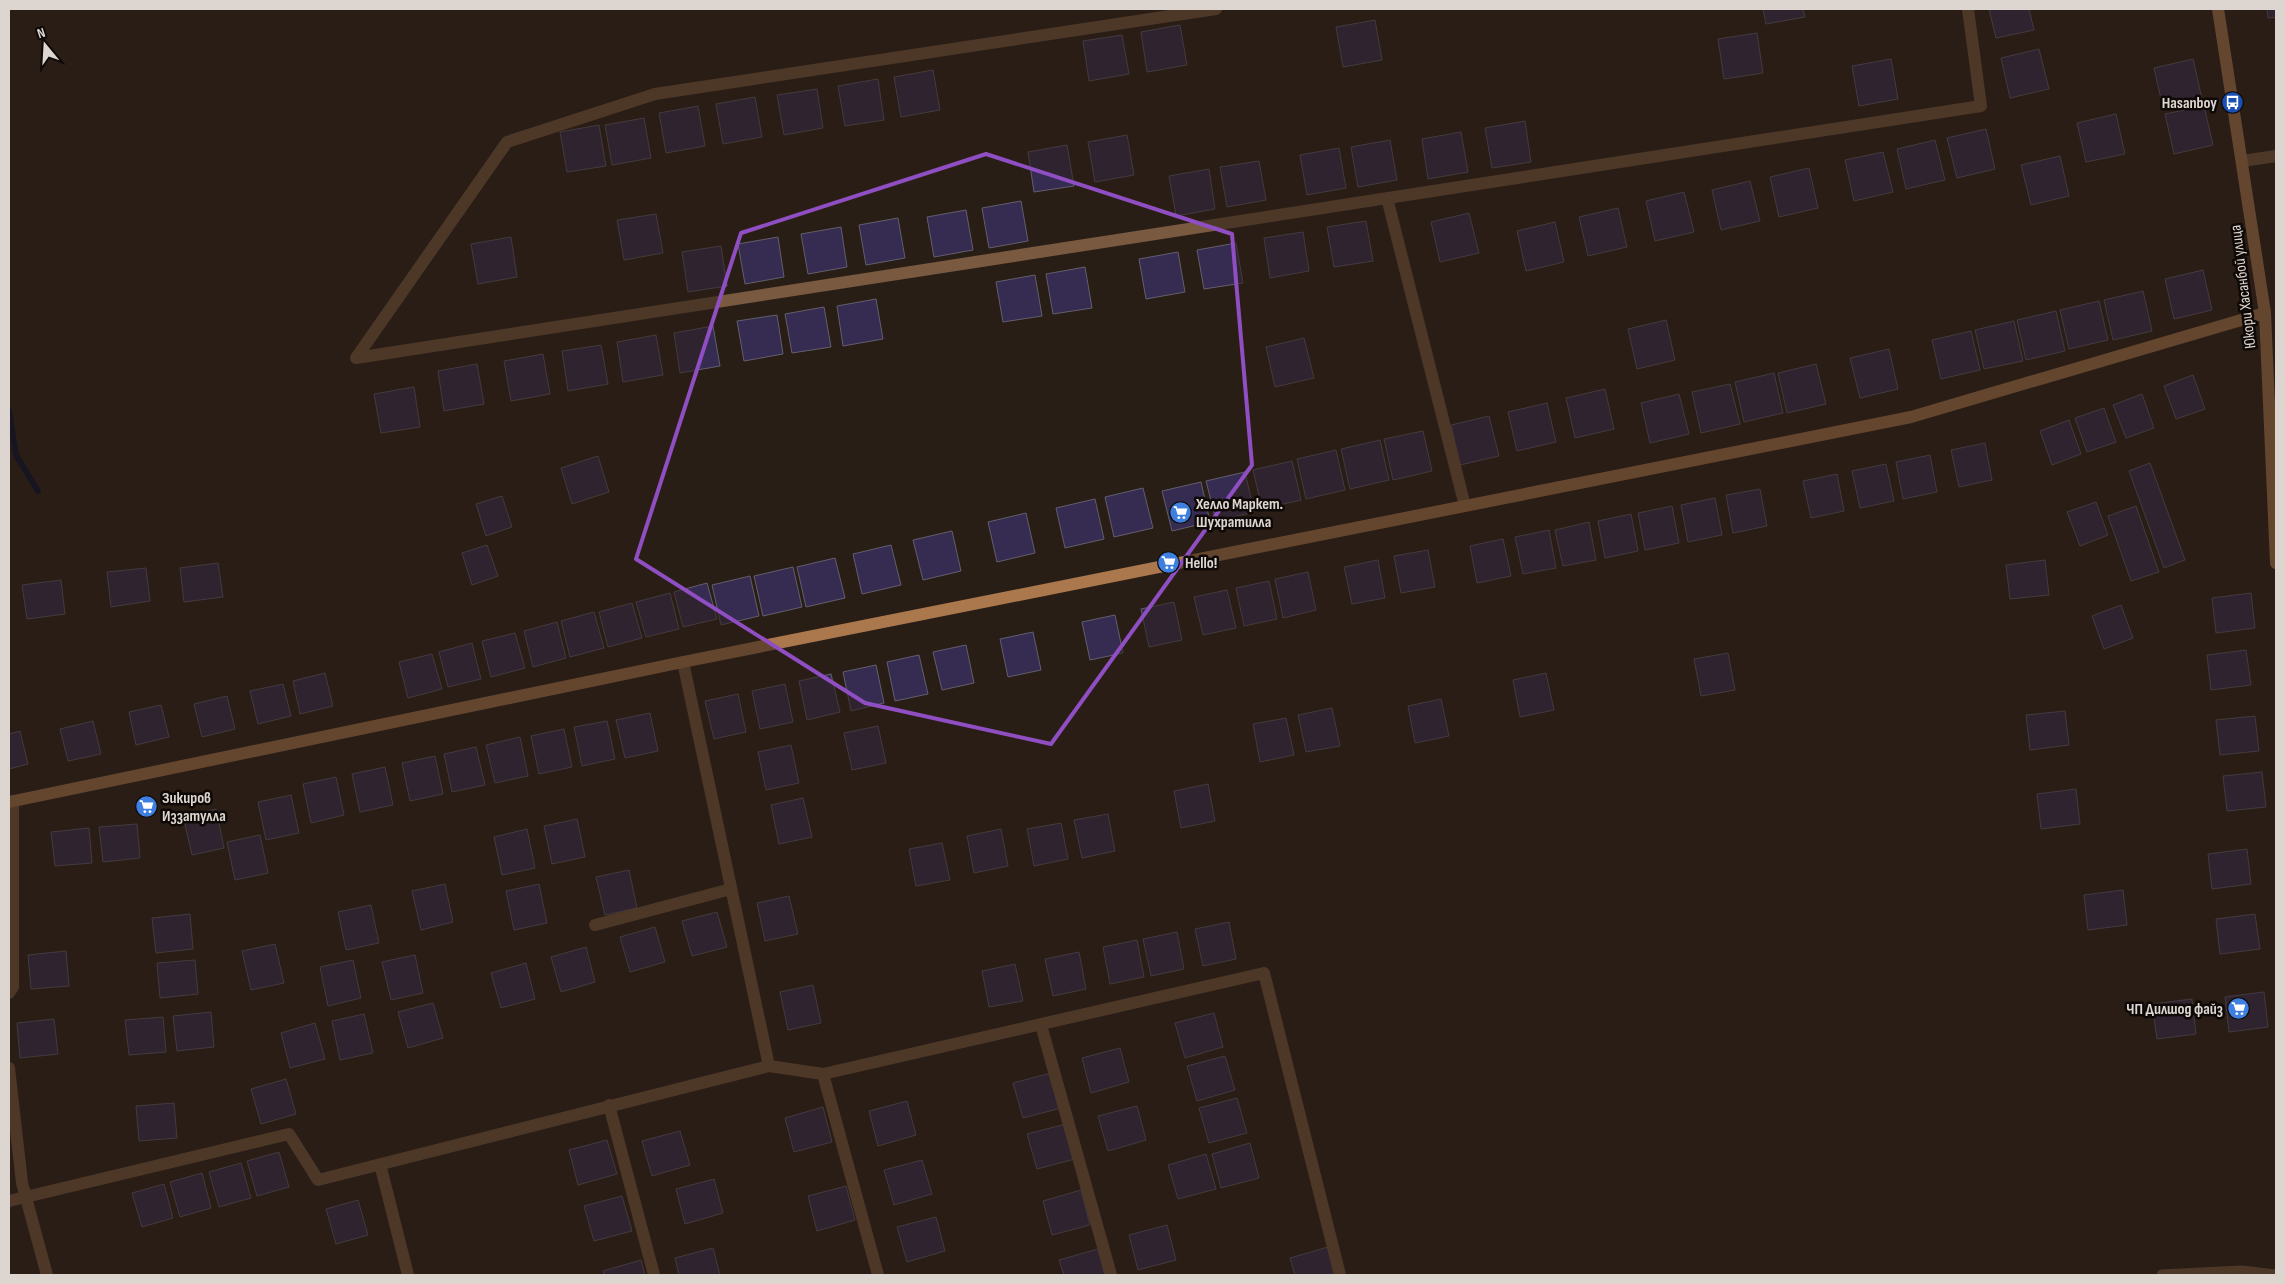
<svg xmlns="http://www.w3.org/2000/svg" width="2285" height="1284" viewBox="0 0 2285 1284" font-family="'Sofia Sans Condensed',sans-serif">
  <style>
    .lines { fill: none; stroke-linecap: round; stroke-linejoin: round }
    .stream { stroke: #010f2e; stroke-width: 6 }
    .building { fill: #362b51; stroke: #625f6d }
    .lane { stroke: #79593f; stroke-width: 11 }
    .street { stroke: #79593f; stroke-width: 12 }
    .secondary { stroke: #ab784e; stroke-width: 12 }
    .marked { fill: none; stroke: #8f4ec2; stroke-width: 4; stroke-linejoin: round }
    .labels { text-anchor: middle; stroke-width: 5; stroke-linejoin: round; paint-order: stroke }
    .poi-label { font-size: 16px; font-weight: bold; fill: #ddd6d0; stroke: #0e0906; text-anchor: start }
    .street-label { font-size: 16px; fill: #ddd6d0; stroke: #0e0906 }
  </style>
  <rect width="100%" height="100%" fill="#291e16"/>
  <g class="lines">
    <path class="stream" d="M 9,411 L 16,455 L 38,491"/>
  </g>
  <path class="building" d="M 1763,9 L 1803,9 L 1805,17 L 1766,24 Z
    M 1989,9 L 2029,9 L 2034,30 L 1996,38 Z
    M 2267,9 L 2276,9 L 2276,17 L 2268,18 Z
    M 1375,20 L 1382,60 L 1343,67 L 1336,27 Z
    M 1180,25 L 1187,65 L 1147,72 L 1141,32 Z
    M 1757,33 L 1763,73 L 1724,79 L 1718,39 Z
    M 1122,35 L 1129,74 L 1089,81 L 1083,41 Z
    M 2039,49 L 2049,89 L 2010,98 L 2001,58 Z
    M 1891,59 L 1898,99 L 1859,106 L 1852,66 Z
    M 2193,59 L 2202,99 L 2163,108 L 2154,68 Z
    M 933,70 L 940,110 L 901,117 L 894,77 Z
    M 878,79 L 884,120 L 845,126 L 838,86 Z
    M 817,89 L 823,128 L 784,135 L 777,95 Z
    M 755,97 L 762,137 L 723,144 L 716,104 Z
    M 698,106 L 705,146 L 666,153 L 659,113 Z
    M 2204,106 L 2213,145 L 2174,154 L 2165,114 Z
    M 2116,114 L 2125,154 L 2086,162 L 2077,123 Z
    M 644,118 L 651,158 L 612,165 L 605,125 Z
    M 1525,121 L 1531,162 L 1492,168 L 1485,128 Z
    M 599,125 L 606,166 L 567,172 L 560,132 Z
    M 1986,129 L 1995,169 L 1957,178 L 1947,138 Z
    M 1461,132 L 1468,172 L 1428,179 L 1422,139 Z
    M 1127,135 L 1134,175 L 1095,182 L 1088,142 Z
    M 1390,140 L 1397,180 L 1358,187 L 1351,147 Z
    M 1935,140 L 1945,180 L 1906,189 L 1897,149 Z
    M 1067,145 L 1074,186 L 1034,192 L 1028,152 Z
    M 1339,148 L 1346,188 L 1307,195 L 1300,155 Z
    M 1883,152 L 1893,192 L 1854,201 L 1845,160 Z
    M 2060,156 L 2069,196 L 2031,205 L 2021,165 Z
    M 1259,161 L 1266,200 L 1227,207 L 1220,167 Z
    M 1809,168 L 1818,208 L 1779,217 L 1770,177 Z
    M 1209,169 L 1215,209 L 1176,216 L 1169,176 Z
    M 1750,181 L 1760,221 L 1721,230 L 1712,190 Z
    M 1684,192 L 1694,232 L 1655,241 L 1646,201 Z
    M 1021,201 L 1028,241 L 989,248 L 982,208 Z
    M 1618,208 L 1627,247 L 1588,256 L 1579,217 Z
    M 966,210 L 973,250 L 934,257 L 927,217 Z
    M 1469,213 L 1479,253 L 1440,262 L 1431,222 Z
    M 656,214 L 663,253 L 624,260 L 617,220 Z
    M 898,218 L 905,258 L 866,265 L 859,225 Z
    M 1366,221 L 1373,261 L 1334,267 L 1327,227 Z
    M 1555,222 L 1564,262 L 1526,271 L 1517,231 Z
    M 841,227 L 847,267 L 808,274 L 801,234 Z
    M 1303,232 L 1309,271 L 1270,278 L 1264,238 Z
    M 511,237 L 517,277 L 478,284 L 471,244 Z
    M 778,237 L 784,277 L 745,284 L 738,244 Z
    M 1236,243 L 1243,283 L 1204,289 L 1197,250 Z
    M 721,246 L 727,286 L 688,292 L 682,252 Z
    M 1178,252 L 1185,292 L 1146,299 L 1139,259 Z
    M 1085,267 L 1092,308 L 1053,314 L 1046,274 Z
    M 2203,270 L 2212,310 L 2174,319 L 2165,279 Z
    M 1035,275 L 1042,316 L 1003,322 L 996,282 Z
    M 2143,291 L 2152,331 L 2113,340 L 2104,300 Z
    M 876,299 L 883,339 L 843,346 L 837,306 Z
    M 2099,301 L 2108,340 L 2069,349 L 2060,310 Z
    M 824,307 L 831,347 L 792,353 L 785,314 Z
    M 2056,311 L 2065,351 L 2026,360 L 2017,320 Z
    M 777,315 L 783,354 L 744,361 L 737,321 Z
    M 1666,320 L 1675,360 L 1637,369 L 1628,329 Z
    M 2014,321 L 2023,361 L 1984,369 L 1975,330 Z
    M 713,326 L 720,366 L 680,373 L 674,333 Z
    M 1971,331 L 1980,370 L 1941,379 L 1932,340 Z
    M 656,335 L 663,375 L 623,382 L 617,342 Z
    M 1304,338 L 1314,378 L 1275,387 L 1266,347 Z
    M 601,345 L 608,384 L 568,391 L 562,351 Z
    M 1889,349 L 1898,389 L 1860,398 L 1850,358 Z
    M 543,354 L 550,394 L 511,401 L 504,361 Z
    M 477,364 L 484,404 L 444,411 L 438,371 Z
    M 1816,364 L 1826,404 L 1787,413 L 1778,373 Z
    M 1774,373 L 1783,413 L 1744,422 L 1735,382 Z
    M 2193,375 L 2205,409 L 2176,419 L 2164,386 Z
    M 1730,384 L 1740,424 L 1701,433 L 1692,392 Z
    M 414,387 L 420,427 L 381,433 L 374,394 Z
    M 1605,389 L 1614,429 L 1575,438 L 1566,398 Z
    M 1679,394 L 1689,434 L 1650,443 L 1641,403 Z
    M 2142,394 L 2154,428 L 2126,438 L 2113,405 Z
    M 1547,403 L 1556,442 L 1517,451 L 1508,412 Z
    M 2104,408 L 2116,442 L 2087,452 L 2075,418 Z
    M 1489,416 L 1499,456 L 1460,465 L 1451,425 Z
    M 2069,420 L 2081,454 L 2052,465 L 2040,431 Z
    M 1423,431 L 1432,471 L 1393,480 L 1384,439 Z
    M 1380,440 L 1389,480 L 1350,489 L 1341,449 Z
    M 1985,443 L 1992,480 L 1959,487 L 1951,450 Z
    M 1336,450 L 1345,490 L 1306,499 L 1297,459 Z
    M 1930,455 L 1937,492 L 1903,499 L 1896,462 Z
    M 598,456 L 609,492 L 572,504 L 561,468 Z
    M 1292,461 L 1301,500 L 1262,509 L 1253,470 Z
    M 2150,463 L 2185,560 L 2164,568 L 2129,471 Z
    M 1886,464 L 1894,501 L 1860,508 L 1852,471 Z
    M 1245,472 L 1254,512 L 1216,521 L 1206,481 Z
    M 1837,474 L 1844,511 L 1811,518 L 1803,481 Z
    M 1201,482 L 1210,522 L 1172,531 L 1162,491 Z
    M 1143,488 L 1153,528 L 1114,537 L 1105,497 Z
    M 1760,489 L 1767,526 L 1733,533 L 1726,495 Z
    M 502,496 L 512,527 L 486,536 L 476,504 Z
    M 1715,498 L 1722,535 L 1688,542 L 1681,505 Z
    M 1095,499 L 1104,539 L 1065,548 L 1056,508 Z
    M 2096,502 L 2108,535 L 2080,546 L 2067,512 Z
    M 1672,506 L 1679,543 L 1645,550 L 1638,513 Z
    M 2136,506 L 2159,572 L 2131,581 L 2108,516 Z
    M 1026,513 L 1035,553 L 997,562 L 988,522 Z
    M 1631,514 L 1638,551 L 1605,558 L 1598,521 Z
    M 1589,522 L 1596,560 L 1563,566 L 1555,530 Z
    M 1549,530 L 1556,568 L 1523,574 L 1515,537 Z
    M 952,531 L 961,571 L 923,580 L 913,540 Z
    M 1503,539 L 1511,576 L 1477,583 L 1470,546 Z
    M 487,545 L 498,576 L 472,585 L 462,553 Z
    M 891,545 L 901,585 L 862,594 L 853,554 Z
    M 1428,550 L 1435,587 L 1401,593 L 1394,556 Z
    M 835,558 L 845,598 L 806,607 L 797,567 Z
    M 1378,560 L 1385,598 L 1352,604 L 1344,567 Z
    M 2045,560 L 2049,595 L 2010,599 L 2006,565 Z
    M 218,563 L 223,597 L 184,602 L 180,568 Z
    M 793,567 L 802,607 L 763,616 L 754,576 Z
    M 146,568 L 150,601 L 111,607 L 107,572 Z
    M 1308,572 L 1316,610 L 1283,618 L 1275,579 Z
    M 750,576 L 759,616 L 721,625 L 712,585 Z
    M 61,580 L 65,614 L 27,619 L 22,585 Z
    M 1269,581 L 1277,619 L 1244,626 L 1236,588 Z
    M 707,583 L 717,619 L 683,627 L 674,592 Z
    M 1227,590 L 1236,628 L 1203,635 L 1194,597 Z
    M 670,593 L 679,629 L 646,637 L 636,602 Z
    M 2251,593 L 2255,628 L 2216,633 L 2212,598 Z
    M 1174,602 L 1182,640 L 1149,647 L 1141,609 Z
    M 632,603 L 642,638 L 608,647 L 599,612 Z
    M 2121,605 L 2133,638 L 2104,649 L 2092,616 Z
    M 594,612 L 604,648 L 570,657 L 561,621 Z
    M 1115,615 L 1123,653 L 1090,660 L 1082,622 Z
    M 557,622 L 566,658 L 533,667 L 524,631 Z
    M 1033,632 L 1041,670 L 1008,677 L 1000,639 Z
    M 515,633 L 525,668 L 491,677 L 482,641 Z
    M 472,643 L 481,679 L 448,687 L 439,652 Z
    M 966,645 L 974,683 L 942,690 L 933,652 Z
    M 2246,650 L 2251,685 L 2211,690 L 2207,655 Z
    M 1728,653 L 1735,690 L 1701,696 L 1694,659 Z
    M 432,654 L 442,689 L 408,698 L 399,662 Z
    M 919,655 L 928,694 L 895,701 L 887,662 Z
    M 876,665 L 884,703 L 851,711 L 843,672 Z
    M 325,673 L 333,706 L 300,714 L 293,681 Z
    M 1546,673 L 1554,710 L 1520,717 L 1513,680 Z
    M 831,674 L 840,712 L 807,720 L 799,681 Z
    M 283,684 L 291,716 L 258,724 L 250,691 Z
    M 785,684 L 793,722 L 760,729 L 752,691 Z
    M 738,694 L 746,732 L 714,739 L 705,701 Z
    M 227,696 L 235,729 L 202,737 L 194,704 Z
    M 1441,699 L 1449,736 L 1415,743 L 1408,706 Z
    M 161,705 L 169,737 L 136,745 L 129,712 Z
    M 1332,708 L 1340,746 L 1306,752 L 1298,715 Z
    M 2065,711 L 2069,745 L 2030,750 L 2026,715 Z
    M 650,713 L 658,751 L 625,758 L 616,720 Z
    M 2255,716 L 2259,751 L 2220,755 L 2216,720 Z
    M 1286,718 L 1294,755 L 1260,762 L 1253,724 Z
    M 93,721 L 101,754 L 68,761 L 60,729 Z
    M 607,721 L 615,759 L 582,766 L 574,727 Z
    M 878,726 L 886,763 L 852,770 L 844,733 Z
    M 564,729 L 572,767 L 539,774 L 531,736 Z
    M 20,731 L 28,764 L 9,769 L 9,734 Z
    M 520,737 L 528,776 L 495,783 L 486,745 Z
    M 791,745 L 799,783 L 766,790 L 758,752 Z
    M 476,747 L 485,785 L 452,792 L 444,754 Z
    M 435,756 L 443,794 L 410,801 L 402,763 Z
    M 385,767 L 393,805 L 360,812 L 352,774 Z
    M 2262,772 L 2266,807 L 2227,811 L 2223,776 Z
    M 336,777 L 344,815 L 311,823 L 303,784 Z
    M 1208,784 L 1215,821 L 1181,828 L 1174,791 Z
    M 2076,789 L 2080,824 L 2041,829 L 2037,794 Z
    M 291,795 L 299,833 L 266,840 L 258,802 Z
    M 803,798 L 812,837 L 779,844 L 771,805 Z
    M 216,809 L 224,848 L 192,855 L 183,816 Z
    M 1108,814 L 1115,851 L 1082,858 L 1074,820 Z
    M 577,819 L 585,857 L 552,864 L 544,826 Z
    M 1061,823 L 1068,859 L 1034,866 L 1027,829 Z
    M 137,824 L 140,858 L 103,862 L 99,827 Z
    M 89,828 L 92,863 L 55,866 L 51,832 Z
    M 527,829 L 535,868 L 502,875 L 494,837 Z
    M 1001,829 L 1008,866 L 974,873 L 967,836 Z
    M 260,835 L 268,873 L 235,880 L 227,842 Z
    M 942,843 L 950,880 L 916,886 L 909,849 Z
    M 2247,849 L 2251,884 L 2212,889 L 2208,854 Z
    M 629,870 L 637,908 L 605,915 L 596,877 Z
    M 445,884 L 453,922 L 421,930 L 412,891 Z
    M 539,884 L 547,923 L 514,930 L 506,891 Z
    M 2123,890 L 2127,925 L 2088,930 L 2084,895 Z
    M 789,896 L 798,934 L 765,941 L 757,903 Z
    M 371,905 L 379,943 L 346,950 L 338,912 Z
    M 717,912 L 727,947 L 692,956 L 682,921 Z
    M 190,914 L 193,949 L 156,953 L 152,918 Z
    M 2255,914 L 2260,949 L 2220,954 L 2216,919 Z
    M 1229,922 L 1236,959 L 1203,966 L 1195,929 Z
    M 655,927 L 665,962 L 630,972 L 620,937 Z
    M 1177,932 L 1184,969 L 1151,976 L 1143,939 Z
    M 1137,940 L 1144,977 L 1110,984 L 1103,947 Z
    M 275,944 L 284,983 L 251,990 L 242,951 Z
    M 586,947 L 595,982 L 561,992 L 551,957 Z
    M 66,951 L 69,986 L 31,989 L 28,955 Z
    M 1079,952 L 1086,989 L 1053,996 L 1045,959 Z
    M 415,955 L 423,993 L 391,1000 L 382,962 Z
    M 195,960 L 198,994 L 160,998 L 157,963 Z
    M 353,960 L 361,998 L 328,1006 L 320,967 Z
    M 526,963 L 535,999 L 501,1008 L 491,973 Z
    M 1015,964 L 1023,1001 L 989,1007 L 982,971 Z
    M 813,985 L 821,1023 L 788,1030 L 780,992 Z
    M 2264,992 L 2268,1027 L 2229,1032 L 2225,997 Z
    M 2192,999 L 2196,1034 L 2157,1039 L 2152,1004 Z
    M 433,1003 L 443,1038 L 408,1048 L 398,1012 Z
    M 211,1012 L 214,1047 L 177,1051 L 173,1016 Z
    M 1214,1013 L 1223,1047 L 1185,1058 L 1175,1023 Z
    M 364,1014 L 373,1053 L 340,1060 L 332,1021 Z
    M 163,1017 L 166,1052 L 129,1055 L 125,1020 Z
    M 54,1019 L 58,1054 L 20,1058 L 17,1023 Z
    M 315,1023 L 325,1059 L 290,1068 L 281,1033 Z
    M 1120,1048 L 1129,1082 L 1091,1093 L 1082,1058 Z
    M 1225,1056 L 1235,1090 L 1197,1101 L 1187,1066 Z
    M 1051,1073 L 1061,1108 L 1023,1118 L 1013,1083 Z
    M 286,1079 L 296,1114 L 261,1124 L 251,1089 Z
    M 1237,1098 L 1247,1133 L 1209,1143 L 1199,1108 Z
    M 907,1101 L 916,1135 L 878,1146 L 869,1111 Z
    M 174,1103 L 177,1138 L 139,1141 L 136,1106 Z
    M 1137,1106 L 1146,1140 L 1108,1151 L 1098,1116 Z
    M 823,1107 L 832,1142 L 794,1152 L 785,1118 Z
    M 1066,1124 L 1075,1159 L 1037,1169 L 1027,1134 Z
    M 680,1131 L 690,1165 L 652,1176 L 642,1141 Z
    M 607,1140 L 617,1174 L 578,1185 L 569,1150 Z
    M 1250,1143 L 1259,1178 L 1221,1188 L 1212,1154 Z
    M 279,1152 L 289,1187 L 257,1196 L 247,1161 Z
    M 1206,1154 L 1216,1189 L 1178,1199 L 1168,1165 Z
    M 922,1160 L 932,1194 L 894,1205 L 884,1170 Z
    M 241,1163 L 251,1198 L 219,1207 L 209,1172 Z
    M 202,1173 L 211,1208 L 180,1217 L 170,1182 Z
    M 714,1179 L 723,1213 L 685,1224 L 676,1189 Z
    M 164,1184 L 173,1218 L 142,1227 L 132,1193 Z
    M 846,1186 L 855,1220 L 817,1231 L 808,1196 Z
    M 1081,1190 L 1090,1225 L 1052,1235 L 1043,1201 Z
    M 622,1196 L 632,1231 L 594,1241 L 584,1206 Z
    M 358,1200 L 368,1235 L 336,1244 L 326,1209 Z
    M 936,1217 L 945,1251 L 907,1262 L 897,1227 Z
    M 1167,1225 L 1176,1260 L 1138,1270 L 1129,1235 Z
    M 1328,1247 L 1336,1275 L 1295,1275 L 1290,1258 Z
    M 713,1248 L 720,1275 L 679,1275 L 675,1258 Z
    M 1098,1249 L 1105,1275 L 1064,1275 L 1059,1260 Z
    M 641,1260 L 645,1275 L 604,1275 L 603,1271 Z"/>
  <g class="lines">
    <path class="lane" d="M 2162,1275 L 2241,1271 L 2276,1275"/>
    <path class="street" d="M 2242,161 L 2276,156
      M 1387,198 L 1465,506
      M 356,358 L 1981,106 L 1968,9
      M 356,358 L 507,142 L 655,94 L 1216,9
      M 683,662 L 769,1066
      M 595,925 L 731,889
      M 9,993 L 13,987 L 13,801
      M 1041,1025 L 1111,1275
      M 9,1068 L 22,1183 L 47,1275
      M 823,1074 L 878,1275
      M 609,1105 L 654,1275
      M 380,1164 L 408,1275
      M 9,1201 L 289,1134 L 318,1180 L 769,1066 L 823,1074 L 1264,973 L 1340,1275"/>
    <path class="secondary" d="M 2218,9 L 2265,313 L 2276,563
      M 9,802 L 683,662 L 1911,417 L 2265,313"/>
  </g>
  <path d="M0 0H2285V1284H0ZM 986,154 L 1232,234 L 1252,465 L 1051,744 L 865,703 L 636,559 L 741,233 Z" fill="#291e16" fill-opacity=".55" fill-rule="evenodd"/>
  <path class="marked" d="M 986,154 L 1232,234 L 1252,465 L 1051,744 L 865,703 L 636,559 L 741,233 Z"/>
  <defs>
    <symbol id="bus-disc" viewBox="-11 -11 22 22"><circle r="9.5" fill="#1a4fb4" stroke="#0e0906"/><path d="M-5-6H5V4H4V6H2V4H-2V6H-4V4H-5ZM-3.5-4V0h7V-4ZM-3.5 1.2v1.5H-2V1.2ZM2 1.2v1.5H3.5V1.2Z" fill="#fff"/></symbol>
    <symbol id="supermarket-disc" viewBox="-11 -11 22 22"><circle r="9.5" fill="#3f7fe0" stroke="#0e0906"/><path d="M-6-5.5h2.5l.6 2H6L4.5 2H-2.5L-4.4-4H-6ZM-1.5 3.2a1.3 1.3 0 1 0 .1 0ZM3 3.2a1.3 1.3 0 1 0 .1 0Z" fill="#fff"/></symbol>
  </defs>
  <g fill-rule="evenodd">
    <use href="#bus-disc" x="2220" y="90" width="25" height="25"/>
    <use href="#supermarket-disc" x="1168" y="500" width="25" height="25"/>
    <use href="#supermarket-disc" x="1156" y="550" width="25" height="25"/>
    <use href="#supermarket-disc" x="134" y="794" width="25" height="25"/>
    <use href="#supermarket-disc" x="2226" y="996" width="25" height="25"/>
  </g>
  <g class="labels">
    <g class="poi-label">
      <text x="2217" y="108" text-anchor="end">Hasanboy</text>
      <text x="1196" y="509">Хелло Маркет.<tspan x="1196" dy="18">Шухратилла</tspan></text>
      <text x="1185" y="568">Hello!</text>
      <text x="162" y="803">Зикиров<tspan x="162" dy="18">Иззатулла</tspan></text>
      <text x="2223" y="1014" text-anchor="end">ЧП Дилшод файз</text>
    </g>
    <g class="street-label">
      <text transform="translate(2242 287) rotate(-97)" y="6">Юкори Хасанбой улица</text>
    </g>
  </g>
  <rect width="2285" height="1284" fill="none" stroke="#ddd6d0" stroke-width="20"/>
  <g transform="translate(45 45) rotate(342)" stroke="#0e0906" stroke-width="4" paint-order="stroke">
  <path d="M0-4L9 19L0 12L-9 19Z" fill="#ddd6d0"/>
  <text y="-8" font-size="14" font-weight="bold" text-anchor="middle" fill="#ddd6d0">N</text>
  </g>
</svg>
